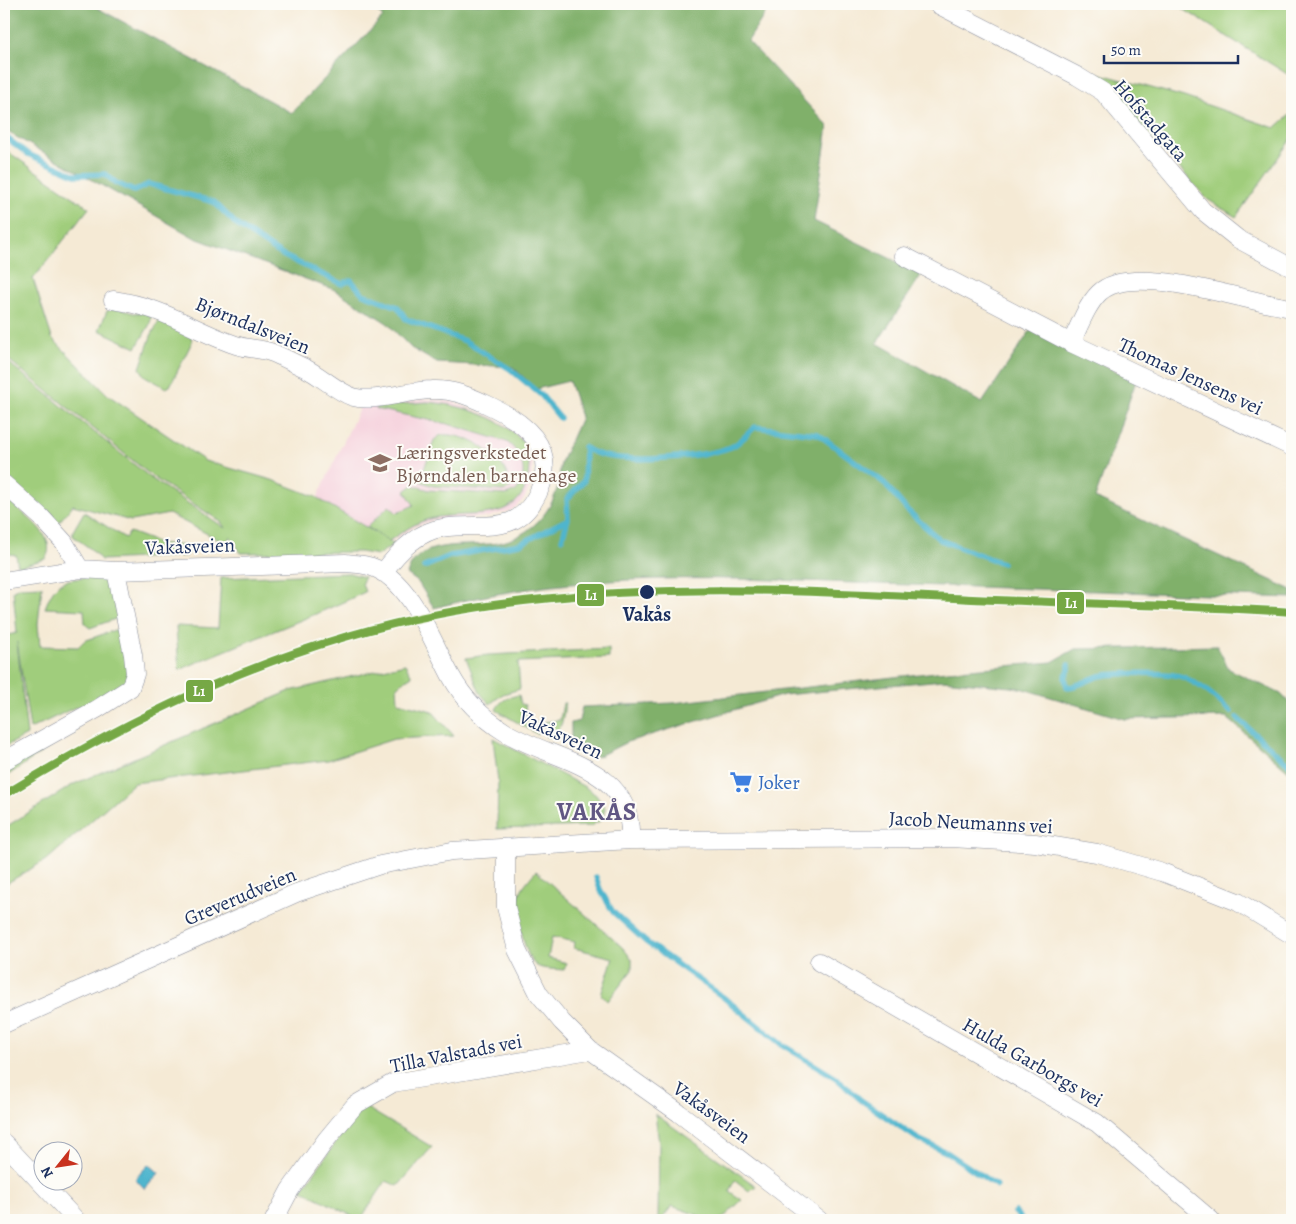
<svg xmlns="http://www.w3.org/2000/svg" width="1296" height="1224" viewBox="0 0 1296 1224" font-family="Alegreya,serif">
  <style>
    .built { fill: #f5cfdb }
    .green { fill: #a0cd7b; stroke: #5e7e6c }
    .forest { fill: #80b06b; stroke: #4e7064 }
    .water { fill: #4fb5cd; stroke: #357296 }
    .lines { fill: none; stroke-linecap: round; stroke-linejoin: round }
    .stream { stroke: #4fb5cd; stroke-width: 5.5 }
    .minor-casing { stroke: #888c9a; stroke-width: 19 }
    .minor { stroke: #fff; stroke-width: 18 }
    .rail-1-casing { stroke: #fdfcf7; stroke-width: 11 }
    .rail-1 { stroke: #76a845; stroke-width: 8 }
    .stop-dot { fill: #1b2f5e; stroke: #fdfcf7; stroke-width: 2 }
    .labels { text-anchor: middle; stroke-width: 4; stroke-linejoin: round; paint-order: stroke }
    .street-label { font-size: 20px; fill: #1b2f5e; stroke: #fdfcf7 }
    .education-label { font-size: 20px; fill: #785e54; stroke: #fdfcf7; text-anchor: start }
    .stop-label { font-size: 20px; font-weight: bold; fill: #1b2f5e; stroke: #fdfcf7 }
    .shop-label { font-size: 20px; fill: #366cbe; stroke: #fdfcf7; text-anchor: start }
    .district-label { font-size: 25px; font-weight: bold; letter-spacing: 1px; fill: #615783; stroke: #fdfcf7 }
    .line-badge { stroke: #fdfcf7; stroke-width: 2 }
    .badge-label { font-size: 14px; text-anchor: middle; font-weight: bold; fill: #fff }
  </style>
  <rect width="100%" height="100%" fill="#fdfcf7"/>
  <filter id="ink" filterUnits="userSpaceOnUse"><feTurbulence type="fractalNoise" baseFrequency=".02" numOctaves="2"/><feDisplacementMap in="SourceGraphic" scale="10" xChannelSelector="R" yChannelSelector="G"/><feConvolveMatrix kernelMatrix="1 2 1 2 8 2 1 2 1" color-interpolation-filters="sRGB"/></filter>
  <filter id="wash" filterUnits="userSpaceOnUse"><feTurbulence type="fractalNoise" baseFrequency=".0096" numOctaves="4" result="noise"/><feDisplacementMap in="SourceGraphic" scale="20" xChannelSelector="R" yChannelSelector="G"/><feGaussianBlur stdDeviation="1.12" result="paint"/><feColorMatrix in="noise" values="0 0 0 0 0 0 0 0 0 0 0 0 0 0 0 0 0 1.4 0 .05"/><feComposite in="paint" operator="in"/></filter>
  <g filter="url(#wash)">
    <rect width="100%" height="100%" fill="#f5ead5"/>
    <path class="built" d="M 427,399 L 453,402 L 490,416 L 519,432 L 528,445 L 533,461 L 530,486 L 524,499 L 512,510 L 488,517 L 434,520 L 416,526 L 390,542 L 319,499 L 318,496 L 360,407 Z"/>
    <path class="green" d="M 1175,4 L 1285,4 L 1292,10 L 1292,77 Z
      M 1094,72 L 1184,97 L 1275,128 L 1292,113 L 1292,138 L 1236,217 L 1207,199 Z
      M 4,149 L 89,208 L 33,279 L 52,338 L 108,395 L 205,461 L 272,480 L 314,496 L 394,544 L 378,555 L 360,552 L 241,553 L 230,536 L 227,544 L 169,514 L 131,521 L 73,505 L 59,522 L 4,475 L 4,359 L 152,479 L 225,528 L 221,522 L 153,477 L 4,356 Z
      M 117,308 L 133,313 L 146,313 L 151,317 L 150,324 L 136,348 L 99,330 L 107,311 Z
      M 160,319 L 191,335 L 192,342 L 170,386 L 166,388 L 145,376 L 140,368 L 151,336 Z
      M 427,402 C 456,404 501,416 521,440 C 529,450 530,463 528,476 C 520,529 461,508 426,520 C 413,524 401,533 389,541 L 367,527 L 389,506 L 397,513 L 414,505 L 405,491 L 413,485 L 429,490 L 506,495 L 516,491 C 529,475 523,454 507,442 L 448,424 L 376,409 L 376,406 Z
      M 441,435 C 468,432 511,459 510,489 L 503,491 L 433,486 L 420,481 L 434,440 Z
      M 4,497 C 19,511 61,537 45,559 L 18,567 L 16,555 L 4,553 Z
      M 84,512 L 125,538 L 130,532 L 159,543 L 188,546 L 191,551 L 185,556 L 101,560 L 92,550 L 73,536 L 73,531 Z
      M 349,573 L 364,577 L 362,583 L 365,592 C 304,621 241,643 179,670 L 176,626 L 218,628 L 221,578 Z
      M 93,577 L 106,578 L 113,583 L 118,618 L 90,628 L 85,624 L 84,610 L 45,608 C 56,578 64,580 93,577 Z
      M 42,586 L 38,624 L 40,646 L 78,647 L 84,641 L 120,628 L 123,629 L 128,681 L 82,711 L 76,707 L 30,729 L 17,642 L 27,735 L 4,747 L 4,648 L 8,635 L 17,633 L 13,590 L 20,587 Z
      M 609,649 L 609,658 L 518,662 L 520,689 L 503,694 L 490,704 L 480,693 L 466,658 L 488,655 Z
      M 405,664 L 412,676 L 397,686 L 398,702 L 432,711 L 454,736 L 394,739 L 328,760 L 134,783 L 49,858 L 4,885 L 4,828 L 74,784 L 290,691 Z
      M 519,695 L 521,704 L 525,705 L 527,720 L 541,723 L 537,734 L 496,710 C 500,700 509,697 519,695 Z
      M 563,703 L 565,703 C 563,716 563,736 546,737 L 545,722 L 560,720 Z
      M 77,728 L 4,778 L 4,770 Z
      M 493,738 L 585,787 L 596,795 L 605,808 L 602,820 L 590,826 L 497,829 L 498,782 Z
      M 536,871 L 622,947 L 632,959 L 632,970 L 608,1001 L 601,995 L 613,958 L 574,948 L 575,942 L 552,937 L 548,958 L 567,963 L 564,970 C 557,969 544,970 537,966 C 524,959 516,911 519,897 C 521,887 530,878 536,871 Z
      M 365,1107 L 432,1147 L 398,1186 L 386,1181 L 360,1220 L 302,1190 L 357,1113 Z
      M 655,1114 L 756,1186 L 749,1191 L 735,1180 L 729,1191 L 742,1200 L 722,1219 L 711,1220 L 672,1206 L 661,1220 L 658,1220 L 659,1143 Z"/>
    <path class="forest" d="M 4,4 L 90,4 L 292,113 L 383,17 L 368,4 L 771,4 L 748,41 L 828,126 L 814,221 L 922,274 L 877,343 L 982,403 L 1032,328 L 1136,381 L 1095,498 L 1292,590 L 1292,598 C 1154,593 1015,588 877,584 C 728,578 580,569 434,608 L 418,582 L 407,574 C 419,532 479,552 509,540 C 533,531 552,511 558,485 C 560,478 559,470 561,463 C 567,447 575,432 581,417 L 569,381 L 536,389 L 513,367 L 437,363 L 411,348 L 387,323 L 335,290 L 195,238 L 4,130 Z
      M 1217,646 L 1229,669 L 1281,694 L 1292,706 L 1292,774 L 1226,717 L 1124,719 L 1020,688 L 943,680 L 784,695 L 627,742 L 597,757 L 571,740 L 571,723 L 579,721 L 582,707 L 673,703 L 936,672 L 1052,662 L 1075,649 Z"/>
    <path class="water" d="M 149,1164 L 159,1173 L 145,1189 L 135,1179 Z"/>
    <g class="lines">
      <path class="stream" d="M 4,136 L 28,154 L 75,175 L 105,174 L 116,183 L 134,191 L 149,184 L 214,202 L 237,225 L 282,255 L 342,284 L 351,280 L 363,294 L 398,307 L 406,319 L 465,341 L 510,369 L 542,396 L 560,418
        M 584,447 C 608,467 702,458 731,447 C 740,443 748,433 755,427 L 818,434 L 883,482 L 907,510 L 940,540 L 1002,563
        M 562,539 L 568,519
        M 424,567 L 450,556 L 520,544 L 568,519 L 567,499 L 584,481 L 585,449
        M 1069,665 L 1069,670 L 1065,677 L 1067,687 C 1081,686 1088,679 1100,676 C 1116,673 1171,671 1185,678 C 1203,686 1217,699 1231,712
        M 1237,718 L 1292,767
        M 596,877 L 600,889 L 613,912 L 646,942 L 723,997 L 781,1044 L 836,1078 L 861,1100 L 918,1139 L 948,1153 L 997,1186
        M 1015,1212 L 1022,1220"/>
    </g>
  </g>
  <g filter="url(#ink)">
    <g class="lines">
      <defs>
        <path id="minor" d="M 937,4 L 1077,76 L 1103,92 L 1203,211 L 1238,239 L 1292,268
          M 904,256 L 1071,343 L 1292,447
          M 113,300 C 163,307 189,328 233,344 C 245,349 258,348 270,352 C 282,356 293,363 305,368 C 321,376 336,391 353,397 C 373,403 410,390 432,390 C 452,389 469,396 486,404 C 523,421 560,447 538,493 C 516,539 481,521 442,528 C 417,532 397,553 383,573
          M 1071,343 C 1079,327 1086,306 1099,293 C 1132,260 1248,303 1292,308
          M 4,484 L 41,517 L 64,542 L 80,569
          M 4,581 L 80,569 L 116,571 L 345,563 C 354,564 364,564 372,567 C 411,580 432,642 451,676 C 464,700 481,717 505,732 C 554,762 634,765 630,840
          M 4,761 L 97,709 L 130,688 L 135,674 L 133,655 L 116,571
          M 506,849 L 506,907 L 517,950 L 539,994 L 562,1022 L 590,1050 L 679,1113 L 819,1220
          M 819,962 L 1097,1123 L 1211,1220
          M 4,1024 L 296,893 L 380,865 L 452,851 L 630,840 L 951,838 L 1035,843 L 1097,853 L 1162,872 L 1238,902 L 1292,935
          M 4,1143 L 76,1220
          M 274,1220 L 290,1190 L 326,1140 L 355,1105 L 393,1083 L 590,1050"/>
      </defs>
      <use href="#minor" class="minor-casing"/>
      <use href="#minor" class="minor"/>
      <defs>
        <path id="rail-1" d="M 4,795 C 139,712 283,644 439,614 C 616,580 793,590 972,599 C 1078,604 1185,605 1292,612"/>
      </defs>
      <use href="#rail-1" class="rail-1-casing"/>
      <use href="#rail-1" class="rail-1"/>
    </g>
  </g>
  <defs>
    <symbol id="school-bare" viewBox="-9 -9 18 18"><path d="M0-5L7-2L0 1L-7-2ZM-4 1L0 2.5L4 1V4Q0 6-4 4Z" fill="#8d6e63" stroke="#fdfcf7" stroke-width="2.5" paint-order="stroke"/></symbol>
    <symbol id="supermarket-bare" viewBox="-9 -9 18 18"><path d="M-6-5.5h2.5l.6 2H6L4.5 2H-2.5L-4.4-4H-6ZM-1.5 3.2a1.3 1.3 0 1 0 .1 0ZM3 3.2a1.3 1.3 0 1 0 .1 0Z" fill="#3f7fe0" stroke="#fdfcf7" stroke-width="2.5" paint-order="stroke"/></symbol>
  </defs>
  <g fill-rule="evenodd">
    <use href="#school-bare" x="364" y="447" width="32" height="32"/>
    <use href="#supermarket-bare" x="725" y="766" width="32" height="32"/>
  </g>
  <circle class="stop-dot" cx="647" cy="592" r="8"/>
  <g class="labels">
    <g class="street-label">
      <text transform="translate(1151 120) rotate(49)" y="7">Hofstadgata</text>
      <text transform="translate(253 325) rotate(22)" y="7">Bjørndalsveien</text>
      <text transform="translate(1191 376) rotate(25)" y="7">Thomas Jensens vei</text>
      <text transform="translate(190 546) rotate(-2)" y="7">Vakåsveien</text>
      <text transform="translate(561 734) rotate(25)" y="7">Vakåsveien</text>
      <text transform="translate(971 822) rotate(3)" y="7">Jacob Neumanns vei</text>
      <text transform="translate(240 896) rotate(-23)" y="7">Greverudveien</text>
      <text transform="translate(456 1053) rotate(-11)" y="7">Tilla Valstads vei</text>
      <text transform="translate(1033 1062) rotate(30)" y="7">Hulda Garborgs vei</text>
      <text transform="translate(712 1112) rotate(36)" y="7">Vakåsveien</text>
    </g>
    <g class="education-label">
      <text x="396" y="459">Læringsverkstedet<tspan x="396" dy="23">Bjørndalen barnehage</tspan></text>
    </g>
    <g class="stop-label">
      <text x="647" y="621">Vakås</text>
    </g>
    <g class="shop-label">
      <text x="758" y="789">Joker</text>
    </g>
    <g class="district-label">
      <text x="597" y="820">VAKÅS</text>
    </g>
  </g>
  <g class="line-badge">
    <rect x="576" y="583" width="29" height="24" rx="5" fill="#76a845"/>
    <rect x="1056" y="591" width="29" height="24" rx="5" fill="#76a845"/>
    <rect x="185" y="679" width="29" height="24" rx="5" fill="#76a845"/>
  </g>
  <g class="badge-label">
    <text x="591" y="600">L1</text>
    <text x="1071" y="608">L1</text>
    <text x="199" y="696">L1</text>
  </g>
  <rect width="1296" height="1224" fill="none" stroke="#fdfcf7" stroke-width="20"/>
  <g transform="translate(58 1166) rotate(240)"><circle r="24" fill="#fdfcf7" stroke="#a3aaba"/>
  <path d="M0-4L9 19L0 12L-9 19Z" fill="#c8321e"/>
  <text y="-8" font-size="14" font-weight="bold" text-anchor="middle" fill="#1b2f5e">N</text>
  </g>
  <path d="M1104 55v8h134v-8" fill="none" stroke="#1b2f5e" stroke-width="2.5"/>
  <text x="1111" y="55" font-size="15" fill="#1b2f5e" stroke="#fdfcf7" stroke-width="4" paint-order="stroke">50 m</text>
</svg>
